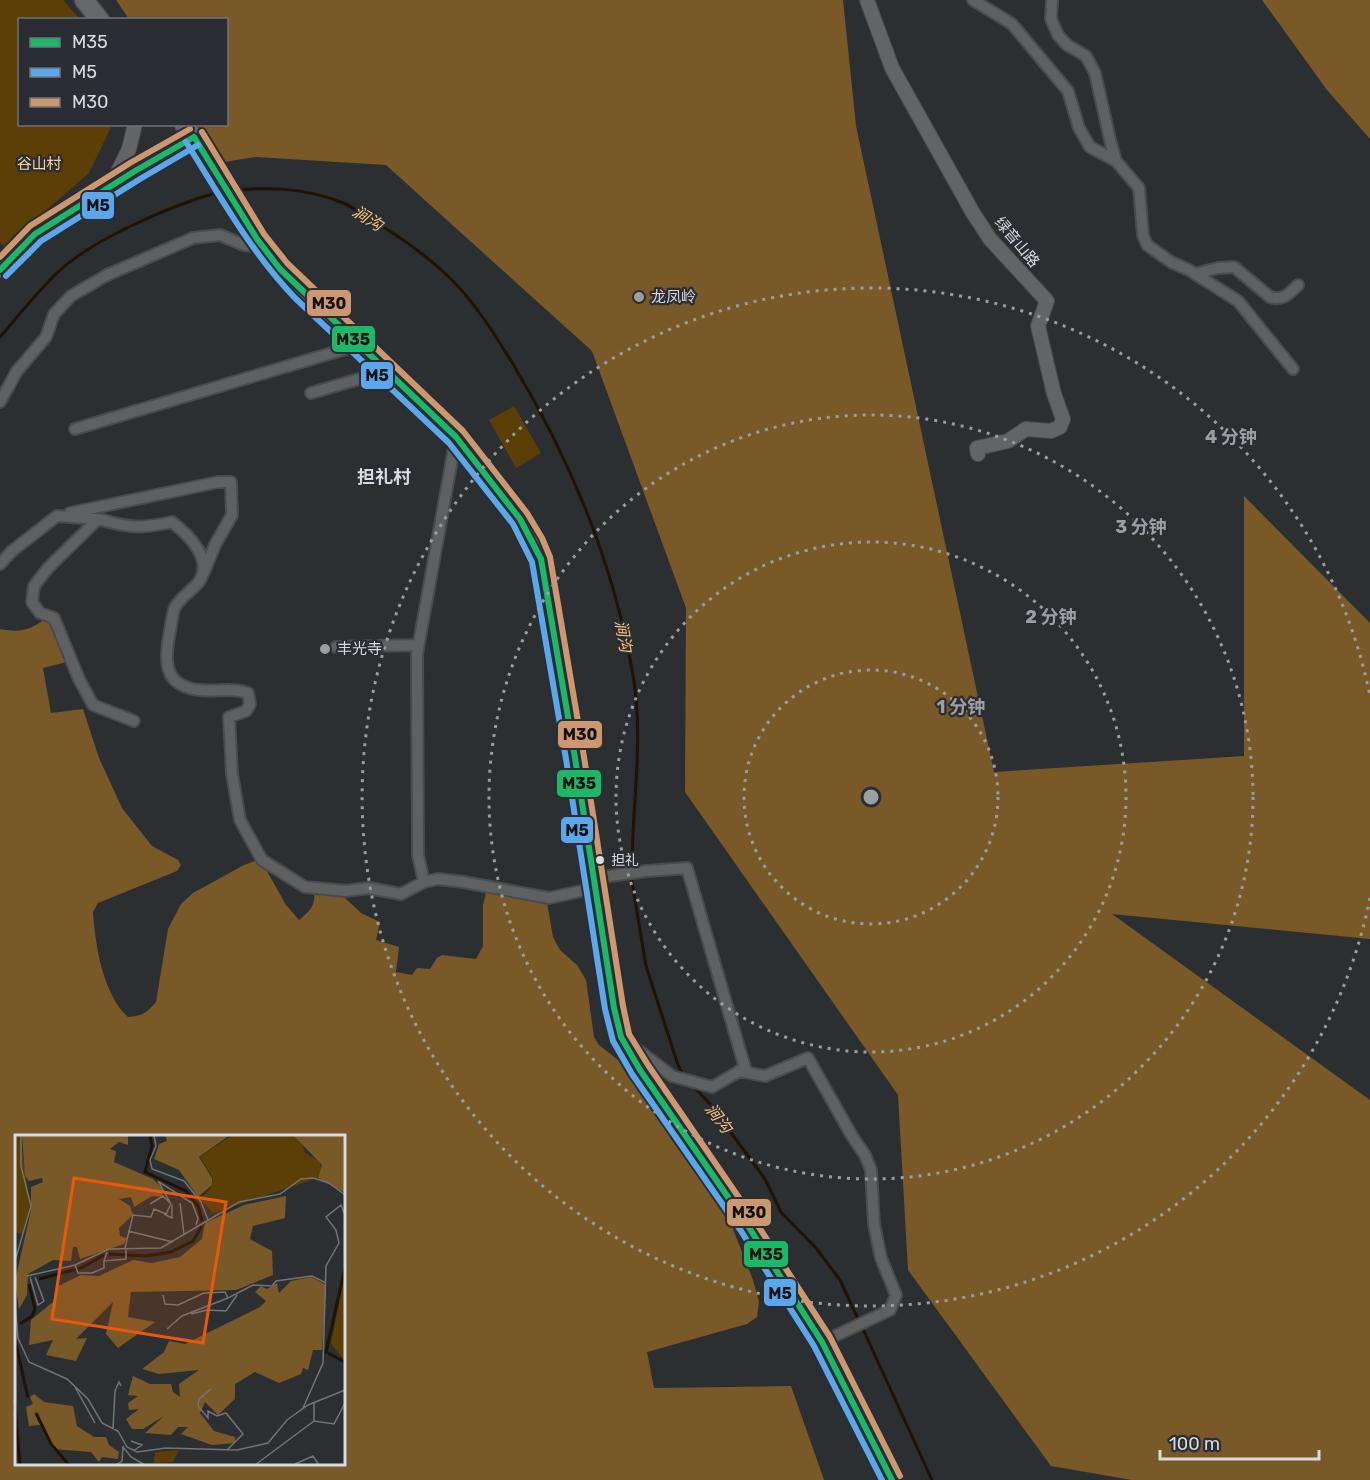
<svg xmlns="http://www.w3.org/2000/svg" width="1370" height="1480" viewBox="0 0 1370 1480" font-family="Rubik,'Noto Sans SC',sans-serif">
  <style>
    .green { fill: #5b3f07 }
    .forest { fill: #795927; fill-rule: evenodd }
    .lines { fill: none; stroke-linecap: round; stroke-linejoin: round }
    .stream { stroke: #201304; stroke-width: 3 }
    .street-casing { stroke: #494b4d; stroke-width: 14 }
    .secondary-casing { stroke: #494b4d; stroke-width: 16 }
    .highway-casing { stroke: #494b4d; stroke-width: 21 }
    .street { stroke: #5f6062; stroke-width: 10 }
    .secondary { stroke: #626465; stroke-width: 14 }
    .highway { stroke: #666769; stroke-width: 18 }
    .bus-1-casing { stroke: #2a2e34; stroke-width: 10 }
    .bus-2-casing { stroke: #2a2e34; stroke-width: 10 }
    .bus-3-casing { stroke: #2a2e34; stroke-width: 10 }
    .bus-1 { stroke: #1ab867; stroke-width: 6 }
    .bus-2 { stroke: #5aa8eb; stroke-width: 6 }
    .bus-3 { stroke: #cd976f; stroke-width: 6 }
    .ring { fill: none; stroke: #9c9fa2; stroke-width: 3; stroke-dasharray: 3 6 }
    .poi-dot { fill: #9c9fa2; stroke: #2a2e34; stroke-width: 2 }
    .bus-dot { fill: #d9dcdf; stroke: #2a2e34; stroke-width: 2 }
    .labels { text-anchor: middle; stroke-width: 4.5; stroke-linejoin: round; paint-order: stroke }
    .bus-label { font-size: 14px; fill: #d9dcdf; stroke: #2a2e34; text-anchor: start }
    .park-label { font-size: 15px; fill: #fcd49c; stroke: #2a2e34 }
    .street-label { font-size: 15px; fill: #d9dcdf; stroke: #2a2e34 }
    .poi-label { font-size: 15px; fill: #d9dcdf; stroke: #2a2e34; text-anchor: start }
    .water-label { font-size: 16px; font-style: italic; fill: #f9c577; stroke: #2a2e34 }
    .quarter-label { font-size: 18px; font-weight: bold; fill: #d9dcdf; stroke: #2a2e34 }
    .inset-river { fill: none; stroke: #201304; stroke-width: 3 }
    .inset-road { fill: none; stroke: #717477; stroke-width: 1.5 }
    .view { fill: #e8590c; fill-opacity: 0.15; stroke: #e8590c; stroke-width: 3 }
    .inset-edge { fill: none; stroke: #d9dcdf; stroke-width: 3 }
    .centre { fill: #9c9fa2; stroke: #2a2e34; stroke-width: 3 }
    .ring-label { font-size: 18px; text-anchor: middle; font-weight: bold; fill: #9c9fa2; stroke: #2a2e34; stroke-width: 4.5; stroke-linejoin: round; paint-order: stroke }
    .line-badge { stroke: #2a2e34; stroke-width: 2 }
    .pale-badge-label { font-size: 16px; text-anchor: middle; font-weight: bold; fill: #111 }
  </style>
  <rect width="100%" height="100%" fill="#2c2f32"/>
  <path class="green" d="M 0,0 L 63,0 L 80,19 L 20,20 L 20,124 L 112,125 L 89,173 L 4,247 L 0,242 Z
    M 514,406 L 541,453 L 516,468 L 489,420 Z"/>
  <path class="forest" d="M 116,0 L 843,0 L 856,126 L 994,772 L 1244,756 L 1244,496 L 1370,623 L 1370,939 L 1112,914 L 1370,1100 L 1370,1480 L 1132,1480 L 1051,1466 L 908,1270 L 898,1095 L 685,792 L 686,608 L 592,351 L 386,165 L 256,157 L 224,162 L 199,125 L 226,124 L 226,20 L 129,19 Z
    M 1262,0 L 1370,0 L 1370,139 L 1327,90 Z
    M 48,617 L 67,662 L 43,668 L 51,713 L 83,709 L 99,758 L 122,808 L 152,846 L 178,860 L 181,865 L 177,871 L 98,903 L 93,912 C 95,944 103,995 128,1017 C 142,1016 147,1013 156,1002 L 168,929 L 181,904 L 193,893 L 244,865 L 255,861 L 263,864 L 286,905 L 299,920 C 314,907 315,905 314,885 L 343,896 L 361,913 L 380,922 L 376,940 L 399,947 L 396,972 L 412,975 L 417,968 L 430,969 L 437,958 L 442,955 L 476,959 L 483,946 L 483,905 L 487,889 L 547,903 L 553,937 L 560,950 L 577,965 L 586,980 L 594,1037 L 599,1045 L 632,1071 L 651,1092 L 727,1214 L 753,1280 L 759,1302 L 757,1317 L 747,1324 L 647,1352 L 654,1388 L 791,1386 L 824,1480 L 0,1480 L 0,629 C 22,633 30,630 48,617 ZM 16,1136 L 344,1136 L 344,1464 L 16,1464 Z"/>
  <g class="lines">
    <path class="stream" d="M 234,190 C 273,187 304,188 341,202 C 355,208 367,217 380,225 C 406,241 430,258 452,280 C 476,304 495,335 513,364 C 570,459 614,565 633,675 C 644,740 632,804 632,869
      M 0,337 C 19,315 37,292 58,272 C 93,239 172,205 219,192
      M 631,876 L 646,966 L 678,1065 L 684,1077
      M 693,1086 L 710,1104 L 765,1179 L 781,1212 L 816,1248 L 840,1280 L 859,1321
      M 862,1327 L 932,1480"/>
    <defs>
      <path id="street" d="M 973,0 L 1012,24 L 1068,91 L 1079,128 L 1090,147 L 1116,161 L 1139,188 L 1143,235 L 1147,245 L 1171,262 L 1189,270 L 1238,301 L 1293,369
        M 1052,0 L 1051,19 L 1058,35 L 1067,45 L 1086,56 L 1095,73 L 1111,144 L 1116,161
        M 1195,274 L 1218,268 L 1234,267 L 1270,297 C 1283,301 1289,294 1298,285
        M 311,393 L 387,371
        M 0,402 L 17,371 L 46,337 L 54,314 L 71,296 L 107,275 L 193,238 L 220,235 L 244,245 L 262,247
        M 75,429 L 359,345
        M 70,513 L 218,482 L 231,482 L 232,515 L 215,545 L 204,572
        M 98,519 C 131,528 139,529 172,522 C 189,535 215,561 198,583 C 191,591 181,597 175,607 C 173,612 172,619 171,625 C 168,643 160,673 180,684 C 202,697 227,685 248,693 L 250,704 L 246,711 L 229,717 L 232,774 L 240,820 L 262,860 L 305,887 L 346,891 L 369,888 L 401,894 L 424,882 L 438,879 L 463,882 L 549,898 L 595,888
        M 0,564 L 12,551 L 57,516 L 98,519 L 48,568 L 34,586 L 32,602 L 40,613 L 54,618 L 79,679 L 93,705 L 134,721
        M 336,647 L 418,645
        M 594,878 L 647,871 L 687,868 L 745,1068 L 712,1087 L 672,1076 L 629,1043
        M 424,882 L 418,855 L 417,654 L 456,437
        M 739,1071 L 765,1076 L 808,1058 L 852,1136 L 865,1155 L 871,1170 L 874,1224 L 881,1258 L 896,1295 L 890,1310 L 822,1342"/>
      <path id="secondary" d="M 867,0 L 892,68 L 973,213 L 990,239 L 1047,301 L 1038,326 L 1054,394 L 1063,419 L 1060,427 L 1051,431 L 1026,429 L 1008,441 L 977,448 L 978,454
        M 112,184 L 129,149 L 135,124
        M 0,270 L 35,234 L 135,171 L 194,137"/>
      <path id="highway" d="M 84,0 L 100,20
        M 184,124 C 211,160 231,201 256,238 C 269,257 285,274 301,291 L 456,437 L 520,519 L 534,543 L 541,559 L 575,758 L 614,1008 L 621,1037 L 640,1070 L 748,1226 L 822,1342 L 892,1480"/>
    </defs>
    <use href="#street" class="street-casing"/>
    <use href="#secondary" class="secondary-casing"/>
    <use href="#highway" class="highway-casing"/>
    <use href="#street" class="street"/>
    <use href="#secondary" class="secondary"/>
    <use href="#highway" class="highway"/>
    <defs>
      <path id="bus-1" d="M 194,137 L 257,239 L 280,269 L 456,437 L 520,519 L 541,559 L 575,758 L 614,1008 L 621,1037 L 640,1070 L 748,1226 L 822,1342 L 892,1480
        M 0,270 L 35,234 L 135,171 L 194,137"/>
      <path id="bus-2" d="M 186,142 C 220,196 250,251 295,298 L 449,443 L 513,524 L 532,562 L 566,759 L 605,1009 L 613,1041 L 632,1074 L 741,1231 L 814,1346 L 882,1480
        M 6,276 L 41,241 L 140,179 L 198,145"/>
      <path id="bus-3" d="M 202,132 L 264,234 L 287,263 L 463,431 L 527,513 L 542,538 L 550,557 L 584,757 L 623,1006 L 629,1034 L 648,1065 L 755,1221 L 830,1337 L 900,1476
        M 0,257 L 30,226 L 130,163 L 190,129"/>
    </defs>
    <use href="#bus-1" class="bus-1-casing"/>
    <use href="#bus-2" class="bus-2-casing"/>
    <use href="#bus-3" class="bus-3-casing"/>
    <use href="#bus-1" class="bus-1"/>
    <use href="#bus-2" class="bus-2"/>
    <use href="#bus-3" class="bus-3"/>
  </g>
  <g class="ring">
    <circle cx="871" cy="797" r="127"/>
    <circle cx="871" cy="797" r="255"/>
    <circle cx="871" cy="797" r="382"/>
    <path d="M1370 898A509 509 0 1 1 1370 696"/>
  </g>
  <g class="poi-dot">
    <circle cx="639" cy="297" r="6"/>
    <circle cx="325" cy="649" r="6"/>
  </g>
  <circle class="bus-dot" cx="600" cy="860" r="5"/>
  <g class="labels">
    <g class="bus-label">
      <text x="611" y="865">担礼</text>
    </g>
    <g class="park-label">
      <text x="39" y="169">谷山村</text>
    </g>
    <g class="street-label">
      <text transform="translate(1017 242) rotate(50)" y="5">绿音山路</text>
    </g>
    <g class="poi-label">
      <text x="651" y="302">龙凤岭</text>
      <text x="337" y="654">丰光寺</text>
    </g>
    <g class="water-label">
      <text transform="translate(368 218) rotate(32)" y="6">涧沟</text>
      <text transform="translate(624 636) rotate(80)" y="6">涧沟</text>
      <text transform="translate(719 1118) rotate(53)" y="6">涧沟</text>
    </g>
    <g class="quarter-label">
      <text x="384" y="483">担礼村</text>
    </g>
  </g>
  <g transform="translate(15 1135)">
    <rect width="330" height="330" fill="#2c2f32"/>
    <path d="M 0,0 L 5,0 L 15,70 L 8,99 L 0,98 ZM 217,0 L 277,0 L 286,5 L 290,18 L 304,26 L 307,36 L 302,43 L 198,78 L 185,64 L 196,53 L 198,43 L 185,22 ZM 330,138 L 330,226 L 316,209 ZM 164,315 L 158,327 L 139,328 L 140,317 Z" fill="#5b3f07"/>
    <path d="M 7,0 L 113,0 L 113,10 L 104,7 L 95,14 L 101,16 L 99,27 L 138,44 L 148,54 L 147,62 L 137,61 L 119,72 L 116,62 L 104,64 L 115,71 L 118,80 L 104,93 L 105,101 L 112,103 L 109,109 L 65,124 L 62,112 L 58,112 L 56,126 L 38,125 L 13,139 L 12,160 L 4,174 L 0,146 L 16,75 L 16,52 L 28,47 L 27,43 L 14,46 L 10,41 ZM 150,0 L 215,0 L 184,22 L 197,43 L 197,50 L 183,62 L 164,35 L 139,24 L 144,9 L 152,6 ZM 278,0 L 330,0 L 330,58 L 303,43 L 307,30 ZM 271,61 L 270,83 L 238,91 L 235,104 L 257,116 L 258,140 L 221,155 L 116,157 L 113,182 L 140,187 L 103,213 L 91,199 L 98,167 L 61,204 L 72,203 L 61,226 L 31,220 L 38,205 L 14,210 L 16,185 L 38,167 L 43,151 L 66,140 L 84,141 L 118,125 L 137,128 L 165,122 L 187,104 L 190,88 L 229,70 ZM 296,142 L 311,150 L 307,215 L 298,215 L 293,235 L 288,233 L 286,239 L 264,248 L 240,237 L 220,249 L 220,264 L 203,280 L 190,267 L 185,278 L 199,296 L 220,302 L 220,308 L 197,310 L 166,299 L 173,292 L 163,292 L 156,300 L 130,298 L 149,281 L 128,294 L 117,294 L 111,284 L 124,274 L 114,275 L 113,268 L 123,261 L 113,260 L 118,241 L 135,249 L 156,249 L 158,257 L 165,262 L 164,249 L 184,235 L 144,239 L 127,234 L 149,217 L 154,206 L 170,209 L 245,172 L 251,166 L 240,157 L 246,151 L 252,154 L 262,148 L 264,158 L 276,146 ZM 19,259 L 29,267 L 58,271 L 62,291 L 79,302 L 91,302 L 94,310 L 104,317 L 103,324 L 87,322 L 84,327 L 76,317 L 38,314 L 25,290 L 14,291 L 11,272 L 18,269 L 15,262 Z" fill="#795927"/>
    <path class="inset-river" d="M 135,0 L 137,11 L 130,37 L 171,56 L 183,71 L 187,86M 94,119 L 131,121 L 156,117 L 178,106 L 187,91M 330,133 L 311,217 L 330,227M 24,144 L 66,133 L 89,120M 5,189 L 17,181 L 20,174 L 14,149M 0,205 L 13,263M 0,271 L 5,330M 21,278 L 36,309 L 54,330"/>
    <path class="inset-road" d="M 139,0 L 141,11 L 135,25 L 137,34 L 169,46 L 186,67 L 193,85M 144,47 L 177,68 L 183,83 L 181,90M 165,68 L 169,99M 135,69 L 148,61 L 156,69 L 143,46M 149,79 L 157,83 L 157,70M 113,96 L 158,107M 110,113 L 118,80 L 136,82 L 139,74 L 151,79 L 156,69M 92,117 L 89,126 L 111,124 L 111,114M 0,126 L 16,71 L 6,31 L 6,0M 60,130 L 63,138 L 77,138 L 89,133 L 89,126M 12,141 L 60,130 L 94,114 L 146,113 L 224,67 L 265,59 L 286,44 L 298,43 L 314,48 L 330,60M 15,142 L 23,170 L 29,166 L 20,142M 148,160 L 150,169 L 163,170 L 189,158 L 210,157 L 213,163 L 238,150 L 257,151 L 261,146 L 297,141 L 311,148M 0,169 L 3,203 L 14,227 L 52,244 L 73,264 L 87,288 L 103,296 L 112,312 L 122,317 L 151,313 L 222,315 L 253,308 L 272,285 L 293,270 L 330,255M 176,179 L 192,175 L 211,176 L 222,160M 152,194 L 167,181 L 213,163M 60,252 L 80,288M 196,254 L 184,264 L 183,271 L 193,283 L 193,276 L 202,281 L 211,278 L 228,299 L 213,314M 299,267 L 299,286M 288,273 L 308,228 L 311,131 L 324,108 L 321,95 L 311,82 L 326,70 L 330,80M 98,294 L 100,256 L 104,247 L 106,251M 116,306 L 127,310 L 118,316M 108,312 L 116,322 L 130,330M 280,329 L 298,321 L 304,330M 101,330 L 107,326 L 108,311M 240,330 L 299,286 L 319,289 L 330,268"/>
    <path class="view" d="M 59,43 L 211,67 L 188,208 L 37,184 Z"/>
    <rect width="330" height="330" class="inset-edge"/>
  </g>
  <circle cx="871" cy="797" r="9" class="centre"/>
  <g class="ring-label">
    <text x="1231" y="443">4 分钟</text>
    <text x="1141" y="533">3 分钟</text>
    <text x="1051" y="623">2 分钟</text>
    <text x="961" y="713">1 分钟</text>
  </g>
  <g class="line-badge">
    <rect x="81" y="191" width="34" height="29" rx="6" fill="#5aa8eb"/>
    <rect x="306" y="289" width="46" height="28" rx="6" fill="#cd976f"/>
    <rect x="331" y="325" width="45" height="28" rx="6" fill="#1ab867"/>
    <rect x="360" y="361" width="34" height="29" rx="6" fill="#5aa8eb"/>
    <rect x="557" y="720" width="46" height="29" rx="6" fill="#cd976f"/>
    <rect x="556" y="769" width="46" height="29" rx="6" fill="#1ab867"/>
    <rect x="560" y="816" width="34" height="28" rx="6" fill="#5aa8eb"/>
    <rect x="726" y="1198" width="46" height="29" rx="6" fill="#cd976f"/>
    <rect x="743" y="1240" width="46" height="28" rx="6" fill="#1ab867"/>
    <rect x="763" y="1278" width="34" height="29" rx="6" fill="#5aa8eb"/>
  </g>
  <g class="pale-badge-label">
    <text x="98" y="211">M5</text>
    <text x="329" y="309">M30</text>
    <text x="353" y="345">M35</text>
    <text x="377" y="381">M5</text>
    <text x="580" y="740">M30</text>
    <text x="579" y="789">M35</text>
    <text x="577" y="836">M5</text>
    <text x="749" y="1218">M30</text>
    <text x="766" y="1260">M35</text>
    <text x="780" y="1299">M5</text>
  </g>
  <rect x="18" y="18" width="210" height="108" fill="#2a2e34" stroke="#707478" stroke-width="1.5"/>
  <rect x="30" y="38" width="30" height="9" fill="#1ab867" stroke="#707478" stroke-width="1.5"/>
  <text x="72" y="48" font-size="18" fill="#d9dcdf">M35</text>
  <rect x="30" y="68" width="30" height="9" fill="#5aa8eb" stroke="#707478" stroke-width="1.5"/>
  <text x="72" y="78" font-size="18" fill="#d9dcdf">M5</text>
  <rect x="30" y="98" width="30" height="9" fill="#cd976f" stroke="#707478" stroke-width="1.5"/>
  <text x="72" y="108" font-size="18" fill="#d9dcdf">M30</text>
  <path d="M1160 1450v9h159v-9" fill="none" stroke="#d9dcdf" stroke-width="3"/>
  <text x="1169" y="1450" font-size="18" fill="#d9dcdf" stroke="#2a2e34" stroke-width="4.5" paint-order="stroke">100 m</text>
</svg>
